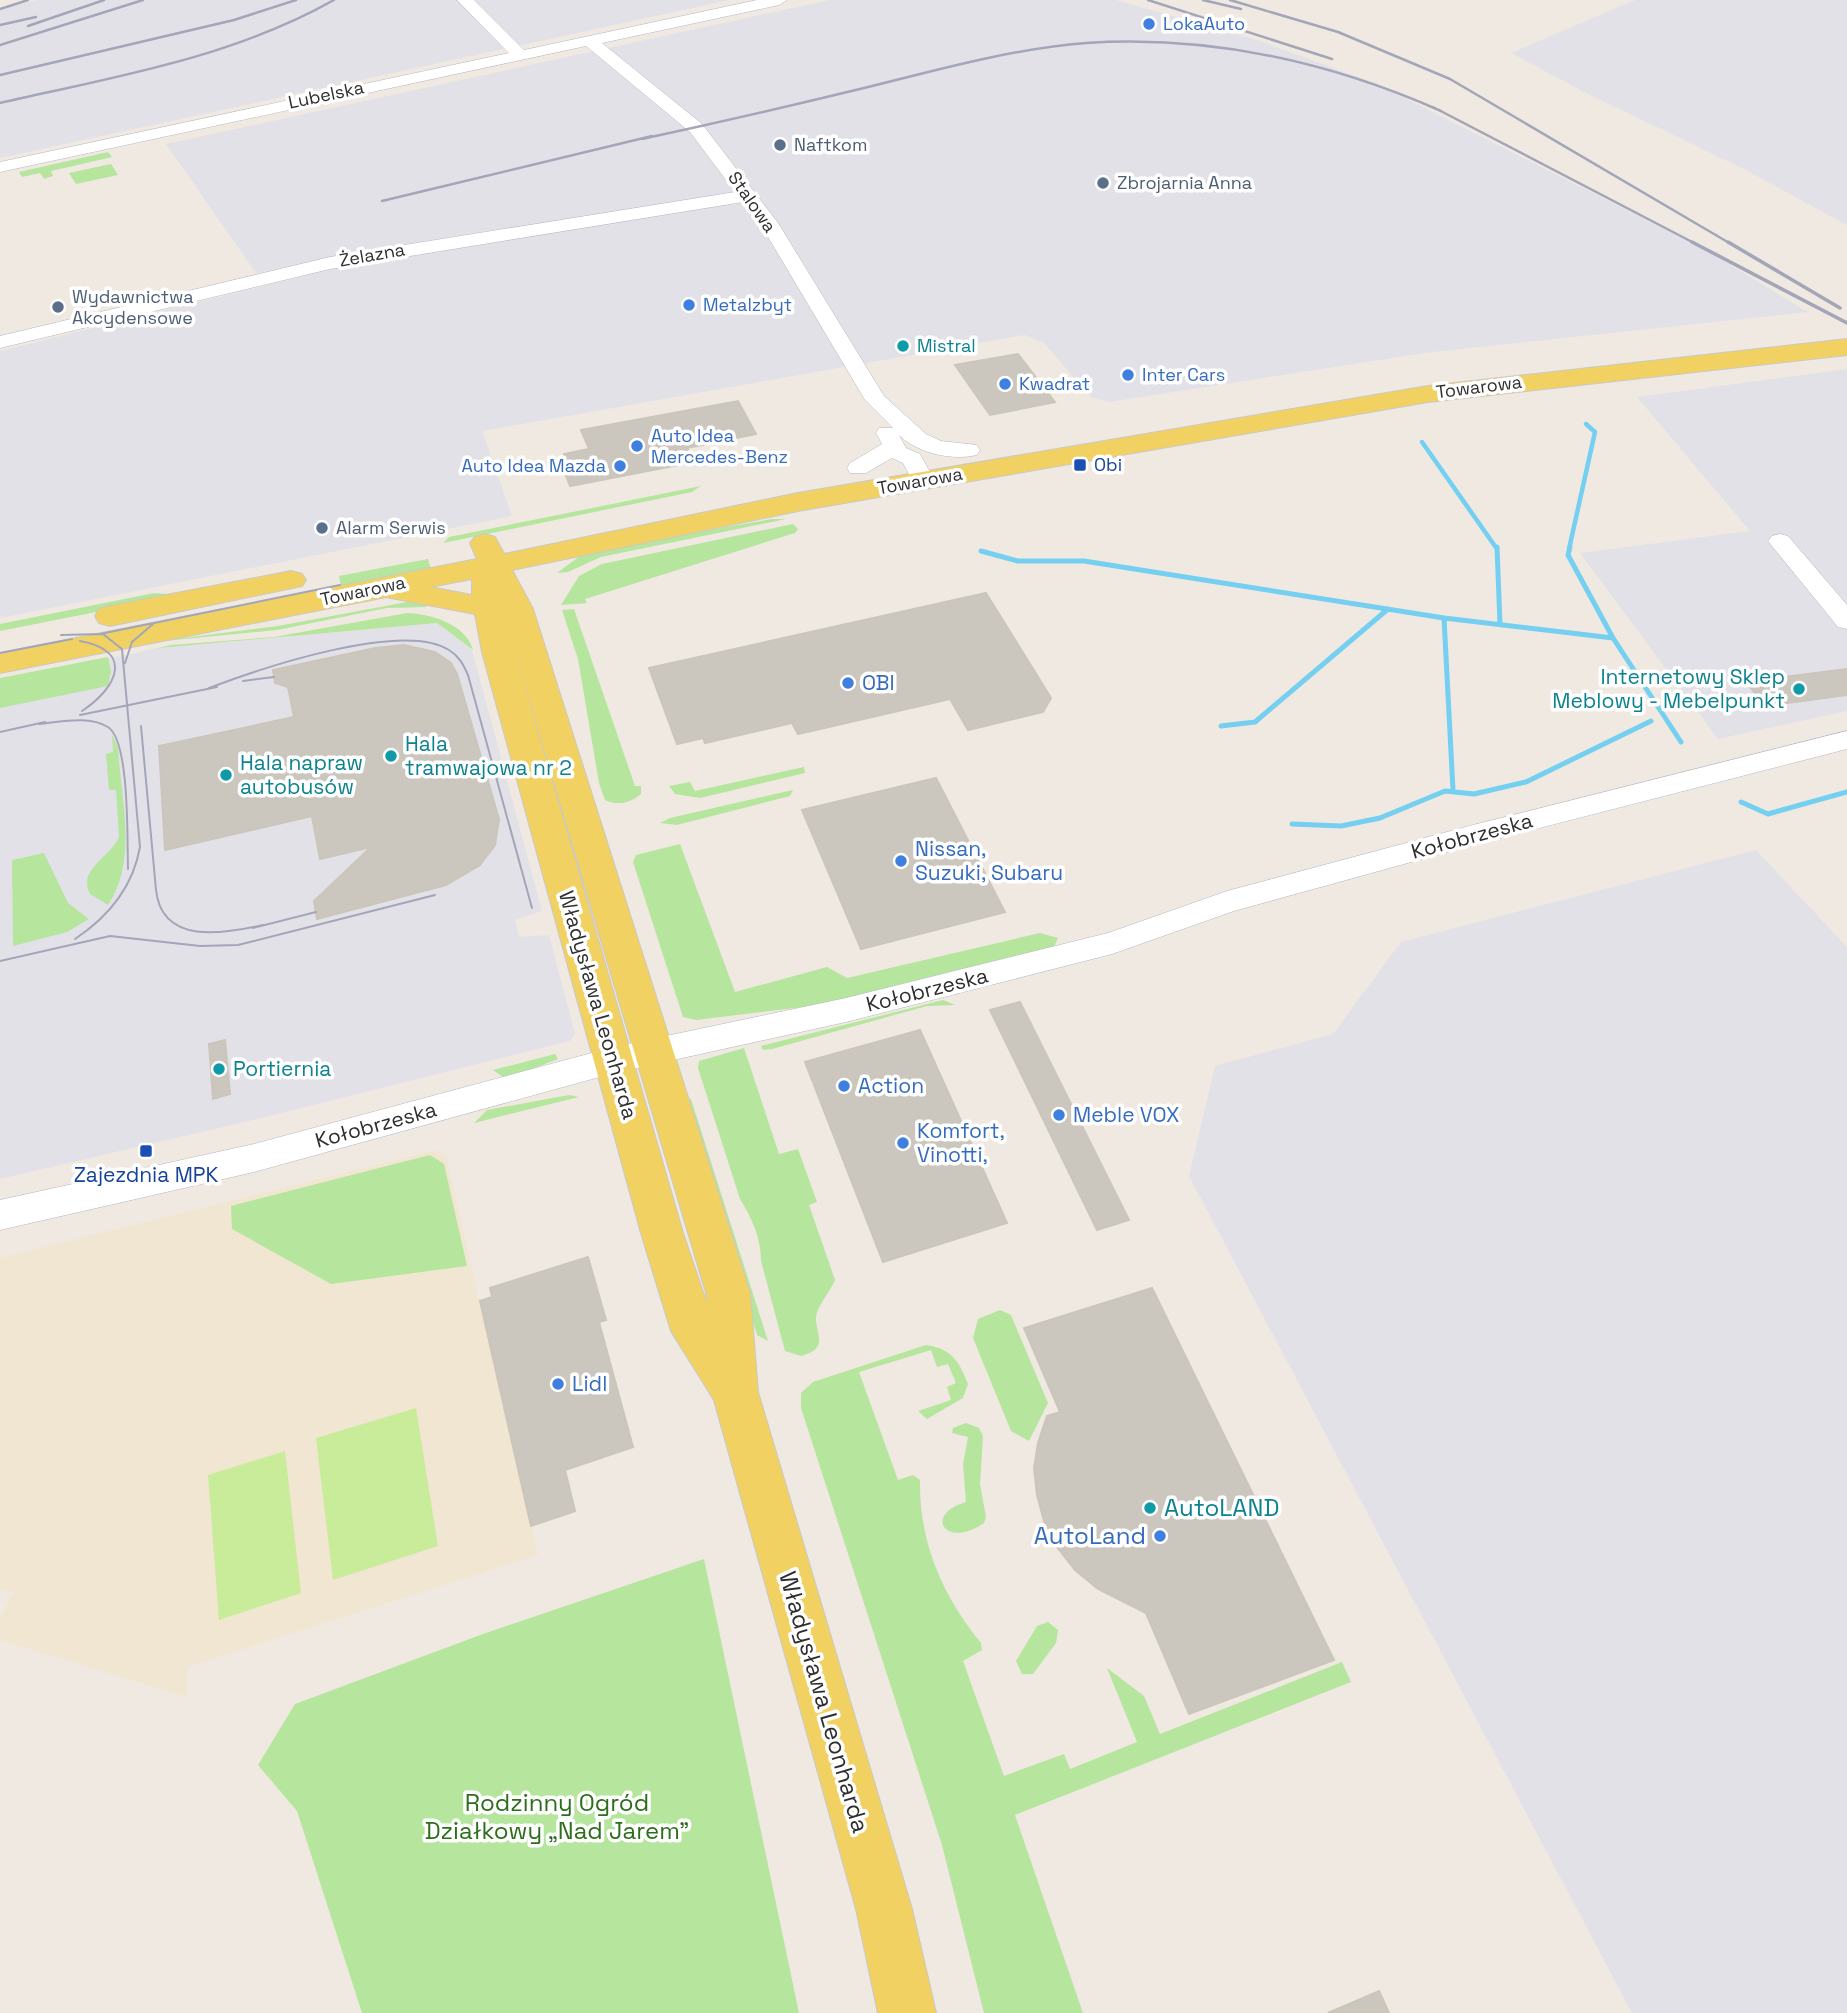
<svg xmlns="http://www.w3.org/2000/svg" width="1847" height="2013" viewBox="0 0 1847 2013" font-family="'Space Grotesk',sans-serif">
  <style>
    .industrial { fill: #e3e1e8 }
    .education { fill: #f0e6d1 }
    .green { fill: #b6e59e }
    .pitch { fill: #c9ec9a }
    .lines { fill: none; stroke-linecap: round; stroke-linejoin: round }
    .stream-far1 { stroke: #75cff0; stroke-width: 4.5 }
    .stream { stroke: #75cff0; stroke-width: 5 }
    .building { fill: #cbc7bf; stroke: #cbc5ba; stroke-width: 2 }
    .minor-casing { stroke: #b4b7c1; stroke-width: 1 }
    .major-casing { stroke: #c9c9c9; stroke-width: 2 }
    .minor { fill: #fff; fill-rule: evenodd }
    .major { fill: #f2d163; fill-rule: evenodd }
    .tram { stroke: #a3a6b8; stroke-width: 2 }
    .rail-far1 { stroke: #a3a6b8; stroke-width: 2.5 }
    .rail { stroke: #a3a6b8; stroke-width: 3.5 }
    .shop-dot { fill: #3f7fe0; stroke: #fff; stroke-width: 2.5 }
    .service-dot { fill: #5c6f8a; stroke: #fff; stroke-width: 2.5 }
    .culture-dot { fill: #0f9aa8; stroke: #fff; stroke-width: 2.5 }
    .transit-dot { fill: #1a4fb4; stroke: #fff; stroke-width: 2.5 }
    .labels { text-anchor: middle; stroke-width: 7; stroke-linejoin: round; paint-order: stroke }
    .far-shop-label { font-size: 18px; fill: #366cbe; stroke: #fff; text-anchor: start }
    .far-street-label { font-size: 18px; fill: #2e2e2e; stroke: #fff }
    .far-service-label { font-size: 18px; fill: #4e5e75; stroke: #fff; text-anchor: start }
    .far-culture-label { font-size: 18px; fill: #0d838f; stroke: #fff; text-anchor: start }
    .far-transit-label { font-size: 18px; fill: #164399; stroke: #fff; text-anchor: start }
    .culture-label { font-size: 21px; fill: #0d838f; stroke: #fff; text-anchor: start }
    .shop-label { font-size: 21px; fill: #366cbe; stroke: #fff; text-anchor: start }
    .street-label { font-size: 21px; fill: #2e2e2e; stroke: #fff }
    .transit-label { font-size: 21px; fill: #164399; stroke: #fff }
    .near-culture-label { font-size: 24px; fill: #0d838f; stroke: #fff; text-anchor: start }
    .near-shop-label { font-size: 24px; fill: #366cbe; stroke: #fff; text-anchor: end }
    .near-street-label { font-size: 24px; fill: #2e2e2e; stroke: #fff }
    .near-park-label { font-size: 24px; fill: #2c6e1b; stroke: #fff }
  </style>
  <rect width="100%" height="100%" fill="#efe9e1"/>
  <path class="industrial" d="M 38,0 L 729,0 L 0,158 L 0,9 Z
    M 830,0 L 1116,0 L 1254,39 L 1377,84 L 1702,248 L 1808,312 L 1424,353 L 1109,402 L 1091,397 L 1044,343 L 1025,335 L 482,431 L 512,516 L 0,618 L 0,351 L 296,278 L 291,266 L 256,273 L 166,144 Z
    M 1635,0 L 1847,0 L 1847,225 L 1744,169 L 1588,94 L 1511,53 Z
    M 1847,369 L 1847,711 L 1718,739 L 1580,553 L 1750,531 L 1637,397 Z
    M 437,623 L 472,650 L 542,911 L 515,920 L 519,937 L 549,935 L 575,1034 L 570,1041 L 274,1115 L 0,1179 L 0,681 L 159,648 Z
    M 1756,850 L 1847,947 L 1847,2013 L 1632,2013 L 1189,1176 L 1215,1066 L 1333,1034 L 1401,942 Z"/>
  <path class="education" d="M 436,1150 L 446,1156 L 538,1555 L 187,1667 L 187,1697 L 0,1640 L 0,1618 L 14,1592 L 0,1589 L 0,1258 Z"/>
  <path class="green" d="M 108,152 L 112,157 L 108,158 L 51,171 L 53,176 L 44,179 L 40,173 L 22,177 L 19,172 Z
    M 111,164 L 118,175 L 76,184 L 69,173 Z
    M 701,486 L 692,492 L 443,543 L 449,537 Z
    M 772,519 L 786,519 L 601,557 L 568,572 L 557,573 L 580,556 L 627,544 Z
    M 793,524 L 798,529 L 795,533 L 585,599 L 587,603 L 561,605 L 579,576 L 602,564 Z
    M 428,559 L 431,570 L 341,587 L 339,576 Z
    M 220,584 L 187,594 L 0,631 L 0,624 L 154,593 L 167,594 Z
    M 407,602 L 428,604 L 426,607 L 387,608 L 277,630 L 144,643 L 278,626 Z
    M 574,609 L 635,786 L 641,786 L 641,794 C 630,803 618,806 605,800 L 599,783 L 578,659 L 562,610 Z
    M 407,613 C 431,614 466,624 473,650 L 437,623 L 159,648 L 132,654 L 171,645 L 274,637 Z
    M 108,657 L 111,671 L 108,686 L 0,708 L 0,678 Z
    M 112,734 L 118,748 C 121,799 138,861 108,905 L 90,894 C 77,869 111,857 119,837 L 116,790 L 109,790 L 106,754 L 113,752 Z
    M 804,767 L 805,773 L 700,798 L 675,794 L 669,786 L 690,782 L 695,791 Z
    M 793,790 L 790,796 L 677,825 L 660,823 L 670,818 Z
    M 680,844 L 735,992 L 827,967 L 847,978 L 1040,933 L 1058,938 L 1054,947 L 843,1002 L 696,1020 L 683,1017 L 633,862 L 636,855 Z
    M 44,853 L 68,903 L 89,919 L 67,932 L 13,946 L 12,860 Z
    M 943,1000 L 955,1005 L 927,1006 L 772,1049 L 763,1050 L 761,1046 Z
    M 744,1048 L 779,1154 L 798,1149 L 817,1202 L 809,1205 L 835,1280 C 830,1291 823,1299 818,1310 C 809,1328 835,1347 801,1356 L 785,1351 L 761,1261 C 761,1238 752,1218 740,1199 L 698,1068 L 699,1061 Z
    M 555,1054 L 558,1059 L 506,1079 L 493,1070 Z
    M 569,1095 L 579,1097 L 474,1123 L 487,1110 Z
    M 683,1096 L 691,1099 L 768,1341 L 757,1335 Z
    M 430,1155 L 444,1164 L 467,1266 L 331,1284 L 232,1229 L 231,1206 Z
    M 1000,1310 L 1011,1315 L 1048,1403 L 1029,1441 L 1011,1431 L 973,1338 L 978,1319 Z
    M 926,1345 C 952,1349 959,1361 968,1384 L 963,1398 L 927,1419 L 918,1411 L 951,1400 L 947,1387 L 956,1383 L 948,1364 L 937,1367 L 931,1350 L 859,1372 L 898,1480 L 913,1475 L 920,1480 C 919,1542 942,1595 981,1643 L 982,1650 L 963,1661 L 1004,1776 L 1064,1754 L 1070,1769 L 1137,1742 L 1107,1668 L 1144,1696 L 1160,1734 L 1342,1662 L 1351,1682 L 1015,1815 L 1083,2013 L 984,2013 L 942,1845 L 801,1408 L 801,1393 L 813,1382 Z
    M 966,1423 L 979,1428 L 983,1436 L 980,1484 L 986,1517 L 984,1523 C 945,1550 923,1514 966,1502 L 963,1464 L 968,1437 L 952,1433 L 953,1428 Z
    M 704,1559 L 799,2013 L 362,2013 L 297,1811 L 258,1765 L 295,1704 L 483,1634 Z
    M 1048,1622 L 1058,1630 L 1056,1643 L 1033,1674 L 1022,1674 L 1016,1661 L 1037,1626 Z"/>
  <path class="pitch" d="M 416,1408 L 438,1546 L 333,1580 L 316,1438 Z
    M 285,1451 L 301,1593 L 219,1620 L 208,1475 Z"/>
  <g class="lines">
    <path class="stream-far1" d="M 1422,442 L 1497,549
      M 1569,549 L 1595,432 L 1586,424"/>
    <path class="stream" d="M 1497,547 L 1500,624
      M 1570,547 L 1568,555 L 1613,638
      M 981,551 L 1018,561 L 1084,561 L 1444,618 L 1613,638 L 1681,742
      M 1444,618 L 1453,790
      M 1221,726 L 1255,722 L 1388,609
      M 1741,802 L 1768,814 L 1847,792
      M 1292,824 L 1341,826 L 1380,818 L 1445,791 L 1474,794 L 1526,782 L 1651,721"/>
  </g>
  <path class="building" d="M 1018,354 L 1055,402 L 990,415 L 955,365 Z
    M 738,401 L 756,434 L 687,448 L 694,462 L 570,486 L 561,462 L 566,461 L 564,454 L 589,449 L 581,430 Z
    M 986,593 L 1051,698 L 1043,712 L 968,730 L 950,699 L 798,734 L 792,723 L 705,743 L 703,738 L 677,744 L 649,668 Z
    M 404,645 L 435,652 L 451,663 L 457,674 L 499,819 L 495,845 L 480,865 L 446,885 L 317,919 L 314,901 L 371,847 L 320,859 L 312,816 L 165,850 L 159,746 L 294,717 L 288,687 L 275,683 L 273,670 L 375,648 Z
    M 1847,669 L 1847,695 L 1765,706 L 1746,682 Z
    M 936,778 L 1005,912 L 861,949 L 802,810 Z
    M 1020,1002 L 1129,1220 L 1097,1230 L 990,1010 Z
    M 920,1030 L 1007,1223 L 883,1262 L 805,1062 Z
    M 225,1040 L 230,1094 L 213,1099 L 209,1044 Z
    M 588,1257 L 606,1320 L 599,1322 L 633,1447 L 565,1470 L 575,1511 L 531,1526 L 480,1301 L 492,1297 L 490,1288 Z
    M 1152,1288 L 1334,1660 L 1189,1714 L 1146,1613 L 1098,1589 L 1075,1570 L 1057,1547 L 1044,1521 L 1037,1495 L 1034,1468 L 1038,1443 L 1047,1416 L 1060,1412 L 1024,1328 Z
    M 1379,1991 L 1389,2013 L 1328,2013 Z"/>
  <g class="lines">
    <defs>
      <path id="minor" d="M 457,0 L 474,0 L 524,50 L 757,0 L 787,0 L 779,5 L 602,43 L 702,124 L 778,223 L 884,396 L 926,434 L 941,441 L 977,445 L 980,450 L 977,455 C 952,461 917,453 899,435 L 906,448 L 920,454 L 935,481 L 931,486 L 915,486 L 903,463 L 892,458 L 866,473 L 850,473 L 847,468 L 850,463 L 882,444 L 876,433 L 879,428 L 893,428 L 865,400 L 761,225 L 743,202 L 330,269 L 0,348 L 0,336 L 330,257 L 735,192 L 690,132 L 586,46 L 0,172 L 0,162 L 509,53 Z
        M 1780,534 L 1788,536 L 1847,605 L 1847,629 L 1838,627 L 1772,546 L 1768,541 L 1772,536 Z
        M 1847,731 L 1847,749 L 1473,845 L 1234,911 L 1112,954 L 846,1022 L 614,1073 L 254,1172 L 0,1230 L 0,1200 L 254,1144 L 614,1047 L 846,998 L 1108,933 L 1227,891 L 1473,825 Z"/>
      <path id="major" d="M 1847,339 L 1847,355 L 1428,402 L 798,511 L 512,570 L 533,609 L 750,1293 L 758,1392 L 912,1909 L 936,2013 L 878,2013 L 856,1909 L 714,1400 L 671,1331 L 641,1233 L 482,652 L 475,614 L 386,597 L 0,673 L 0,653 L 477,559 L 470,543 L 475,537 L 485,534 L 495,537 L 504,554 L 798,493 L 1428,386 ZM 472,579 L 472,595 L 430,587 ZM 510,635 L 706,1293 L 707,1304 L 683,1233 Z
        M 291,571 L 302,574 L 306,580 L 302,586 L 110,626 L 99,623 L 95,616 L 99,609 L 110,606 Z"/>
    </defs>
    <use href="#minor" class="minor-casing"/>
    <use href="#major" class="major-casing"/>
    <use href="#minor" class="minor"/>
    <use href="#major" class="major"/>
    <path class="tram" d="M 100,634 L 340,585
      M 61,635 L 103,634 L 122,649 L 140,847 C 133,887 108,917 75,939
      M 80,641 C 135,651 117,688 82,711
      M 0,653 L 72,639
      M 125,663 L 132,642 L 153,624
      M 243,681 L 274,677
      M 209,688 C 259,669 402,620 449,650 C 459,656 463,664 468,675 L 532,908
      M 80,715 L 217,687
      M 39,724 C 60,722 89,715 108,727 C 130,741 127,841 128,869
      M 141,726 L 156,890 C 162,945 223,934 263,925
      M 0,732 L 45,722
      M 253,928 L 316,912
      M 0,961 L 110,936 L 200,946 L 238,945 L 435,895"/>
    <path class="rail-far1" d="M 1148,0 L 1332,59
      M 1203,0 L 1241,9
      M 1230,0 L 1338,32 L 1450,79 L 1731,244
      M 0,9 L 28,0
      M 0,25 L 36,17
      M 28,26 L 104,0
      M 0,45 L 143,0
      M 0,75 L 234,20 L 296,0
      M 0,103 C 114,77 231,58 334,0
      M 1433,107 L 1696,244
      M 642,139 C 716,123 790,106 864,88 C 937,70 1010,49 1086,43 C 1211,35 1328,61 1441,111
      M 382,201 L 652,136"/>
    <path class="rail" d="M 1692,242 L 1847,323
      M 1728,242 L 1840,308"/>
  </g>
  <g class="shop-dot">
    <circle cx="1149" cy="24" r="7"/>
    <circle cx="689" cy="305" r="7"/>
    <circle cx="1128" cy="375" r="7"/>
    <circle cx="1005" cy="384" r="7"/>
    <circle cx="637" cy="446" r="7"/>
    <circle cx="620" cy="466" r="7"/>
    <circle cx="848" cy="683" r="7"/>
    <circle cx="901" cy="861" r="7"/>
    <circle cx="844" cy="1086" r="7"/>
    <circle cx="1059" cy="1115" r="7"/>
    <circle cx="903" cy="1143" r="7"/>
    <circle cx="558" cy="1384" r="7"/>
    <circle cx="1160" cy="1536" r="7"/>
  </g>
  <g class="service-dot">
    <circle cx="780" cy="145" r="7"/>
    <circle cx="1103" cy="183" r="7"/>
    <circle cx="58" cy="307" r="7"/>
    <circle cx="322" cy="528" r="7"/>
  </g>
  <g class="culture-dot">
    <circle cx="903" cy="346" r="7"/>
    <circle cx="1799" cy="689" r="7"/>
    <circle cx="391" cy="756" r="7"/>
    <circle cx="226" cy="775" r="7"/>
    <circle cx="219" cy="1069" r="7"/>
    <circle cx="1150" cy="1508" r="7"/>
  </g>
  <g class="transit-dot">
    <rect x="1073" y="458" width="14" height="14" rx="3.5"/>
    <rect x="139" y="1144" width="14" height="14" rx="3.5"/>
  </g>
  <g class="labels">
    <g class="far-shop-label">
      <text x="1163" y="30">LokaAuto</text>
      <text x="703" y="311">Metalzbyt</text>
      <text x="1142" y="381">Inter Cars</text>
      <text x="1019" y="390">Kwadrat</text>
      <text x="651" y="442">Auto Idea<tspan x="651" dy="21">Mercedes-Benz</tspan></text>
      <text x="606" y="472" text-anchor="end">Auto Idea Mazda</text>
    </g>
    <g class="far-street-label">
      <text transform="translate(326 95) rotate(-12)" y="6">Lubelska</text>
      <text transform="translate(752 202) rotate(55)" y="6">Stalowa</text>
      <text transform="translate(372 255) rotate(-10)" y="6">Żelazna</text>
      <text transform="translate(1479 387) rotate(-7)" y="6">Towarowa</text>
      <text transform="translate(920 481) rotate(-10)" y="6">Towarowa</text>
      <text transform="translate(363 591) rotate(-12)" y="6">Towarowa</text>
    </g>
    <g class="far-service-label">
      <text x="794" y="151">Naftkom</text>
      <text x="1117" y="189">Zbrojarnia Anna</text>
      <text x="72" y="303">Wydawnictwa<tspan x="72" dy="21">Akcydensowe</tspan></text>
      <text x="336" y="534">Alarm Serwis</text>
    </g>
    <g class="far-culture-label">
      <text x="917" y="352">Mistral</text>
    </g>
    <g class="far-transit-label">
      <text x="1094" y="471">Obi</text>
    </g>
    <g class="culture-label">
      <text x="1785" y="684" text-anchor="end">Internetowy Sklep<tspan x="1785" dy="24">Meblowy - Mebelpunkt</tspan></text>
      <text x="405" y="751">Hala<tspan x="405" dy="24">tramwajowa nr 2</tspan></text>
      <text x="240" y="770">Hala napraw<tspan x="240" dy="24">autobusów</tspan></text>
      <text x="233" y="1076">Portiernia</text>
    </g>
    <g class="shop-label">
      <text x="862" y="690">OBI</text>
      <text x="915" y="856">Nissan,<tspan x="915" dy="24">Suzuki, Subaru</tspan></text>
      <text x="858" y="1093">Action</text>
      <text x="1073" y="1122">Meble VOX</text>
      <text x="917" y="1138">Komfort,<tspan x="917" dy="24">Vinotti,</tspan></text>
      <text x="572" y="1391">Lidl</text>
    </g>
    <g class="street-label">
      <text transform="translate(1472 836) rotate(-15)" y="7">Kołobrzeska</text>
      <text transform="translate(927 990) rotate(-14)" y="7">Kołobrzeska</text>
      <text transform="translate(598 1005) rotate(74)" y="7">Władysława Leonharda</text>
      <text transform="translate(376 1125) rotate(-15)" y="7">Kołobrzeska</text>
    </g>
    <g class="transit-label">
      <text x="146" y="1182">Zajezdnia MPK</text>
    </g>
    <g class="near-culture-label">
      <text x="1164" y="1516">AutoLAND</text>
    </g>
    <g class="near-shop-label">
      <text x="1146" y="1544">AutoLand</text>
    </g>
    <g class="near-street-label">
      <text transform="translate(824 1702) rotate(74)" y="8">Władysława Leonharda</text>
    </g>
    <g class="near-park-label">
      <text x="557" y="1811">Rodzinny Ogród<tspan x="557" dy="28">Działkowy „Nad Jarem”</tspan></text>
    </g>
  </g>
</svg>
